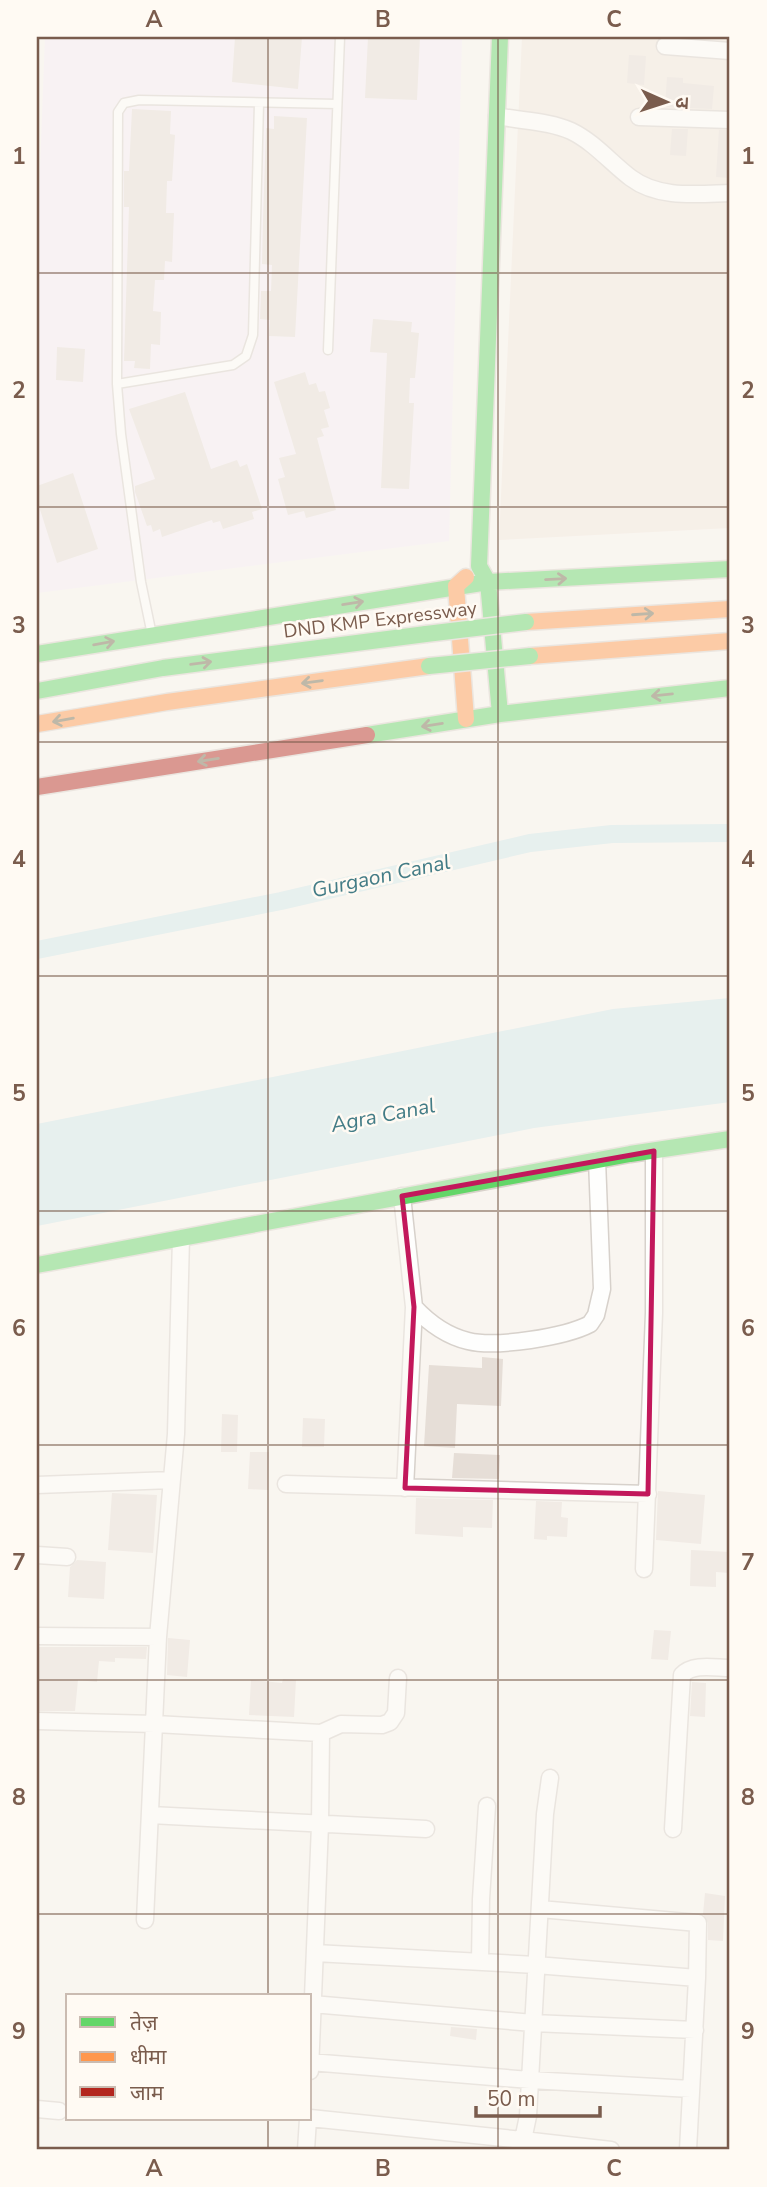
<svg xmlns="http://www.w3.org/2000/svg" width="767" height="2187" viewBox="0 0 767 2187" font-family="'Nunito Sans','Noto Sans Devanagari',sans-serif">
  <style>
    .residential { fill: #f2e8de }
    .education { fill: #f6eef6 }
    .water { fill: #d0e8ea }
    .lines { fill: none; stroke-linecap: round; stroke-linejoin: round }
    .canal { stroke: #d0e8ea; stroke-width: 18 }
    .building { fill: #e6ded7 }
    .lane-casing { stroke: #d7d1cb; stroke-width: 11 }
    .street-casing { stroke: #d7d1cb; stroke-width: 19 }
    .fast-casing { stroke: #d9d2cb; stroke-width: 19 }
    .slow-casing { stroke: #d9d2cb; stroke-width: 19 }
    .jam-casing { stroke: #d9d2cb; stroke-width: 19 }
    .lane { stroke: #fefefd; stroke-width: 8 }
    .street { stroke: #fefefd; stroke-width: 16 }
    .fast { stroke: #63d668; stroke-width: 16 }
    .slow { stroke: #ff974d; stroke-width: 16 }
    .jam { stroke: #b3261e; stroke-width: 16 }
    .fast-bridge-casing { stroke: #dad1cc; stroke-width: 19; stroke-linecap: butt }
    .fast-bridge { stroke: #63d668; stroke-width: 16 }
    .oneway { stroke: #776e51 }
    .marked { fill: none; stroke: #c2185b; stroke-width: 5; stroke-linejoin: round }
    .grid { fill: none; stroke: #7a5c4d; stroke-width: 2; stroke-opacity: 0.55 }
    .labels { text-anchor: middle; stroke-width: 5; stroke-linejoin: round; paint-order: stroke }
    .street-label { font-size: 19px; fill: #7a5c4d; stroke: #fffaf3 }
    .water-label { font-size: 21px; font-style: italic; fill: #437c86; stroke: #fffaf3 }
    .neatline { fill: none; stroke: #7a5c4d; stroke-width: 2.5 }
    .grid-label { font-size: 23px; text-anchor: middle; font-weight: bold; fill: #7a5c4d }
  </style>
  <rect width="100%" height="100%" fill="#f9f5f0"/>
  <path class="residential" d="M 522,37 L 730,37 L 730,528 L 499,540 Z"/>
  <path class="education" d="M 45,37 L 462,37 L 449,541 L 37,593 L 37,249 Z"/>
  <path class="water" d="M 730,998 L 730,1102 L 534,1128 L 37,1226 L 37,1124 L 613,1009 Z"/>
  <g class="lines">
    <path class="canal" d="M 37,950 L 281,901 L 530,843 L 612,834 L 730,833"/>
  </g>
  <path class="building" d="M 235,37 L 302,37 L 298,89 L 232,82 Z
    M 368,37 L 420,37 L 417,100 L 365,98 Z
    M 629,55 L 646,56 L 644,85 L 627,83 Z
    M 667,77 L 683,78 L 683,83 L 714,86 L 712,109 L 665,107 Z
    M 132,109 L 171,111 L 170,134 L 175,135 L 172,181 L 167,181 L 166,213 L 174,213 L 172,262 L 165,261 L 164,280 L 155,280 L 153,311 L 161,312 L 160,345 L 151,344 L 150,369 L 134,368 L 135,361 L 124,361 L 129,207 L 124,207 L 124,171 L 129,171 Z
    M 274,116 L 307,118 L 295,337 L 269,336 L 270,320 L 260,319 L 261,291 L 271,291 L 272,265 L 262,264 L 263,220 L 266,128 L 274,129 Z
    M 672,129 L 688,129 L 686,156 L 670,155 Z
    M 719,130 L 730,130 L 730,178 L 716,177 Z
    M 373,319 L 412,322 L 411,332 L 419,333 L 415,378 L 410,378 L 409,403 L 414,403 L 409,489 L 381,488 L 387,353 L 370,352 Z
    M 57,347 L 85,349 L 83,382 L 56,380 Z
    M 305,372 L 309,385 L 316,383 L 319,392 L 325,391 L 330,408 L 324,410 L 329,427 L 321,429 L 324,436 L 317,438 L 336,510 L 306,518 L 304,511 L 288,515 L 278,479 L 285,477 L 279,458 L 296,454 L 274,382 Z
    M 185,392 L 211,469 L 237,460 L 240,467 L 247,464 L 262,509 L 252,512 L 254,519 L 223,529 L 220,521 L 213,523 L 212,520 L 162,537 L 160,529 L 153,532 L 151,525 L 147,526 L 135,492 L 135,486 L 155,479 L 129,409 Z
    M 73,473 L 98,549 L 57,563 L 37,500 L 37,486 Z
    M 482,1357 L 503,1359 L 501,1406 L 457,1404 L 455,1448 L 424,1446 L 429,1365 L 482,1368 Z
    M 222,1414 L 238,1415 L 237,1452 L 221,1452 Z
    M 303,1418 L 325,1419 L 324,1447 L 302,1447 Z
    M 250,1452 L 269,1452 L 268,1490 L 248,1489 Z
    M 454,1453 L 500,1455 L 499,1479 L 452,1478 Z
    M 658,1491 L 705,1495 L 701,1544 L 656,1540 Z
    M 112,1493 L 157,1495 L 153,1553 L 108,1550 Z
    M 416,1498 L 493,1500 L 492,1528 L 463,1527 L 463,1537 L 415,1534 Z
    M 536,1501 L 562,1502 L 561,1517 L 568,1518 L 567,1537 L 547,1536 L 547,1540 L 534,1539 Z
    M 691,1550 L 730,1552 L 730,1573 L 716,1572 L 716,1587 L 690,1586 Z
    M 77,1560 L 106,1562 L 104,1599 L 68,1597 L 70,1567 Z
    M 654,1630 L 671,1631 L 668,1660 L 651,1659 Z
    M 168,1638 L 190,1640 L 187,1677 L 167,1675 Z
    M 37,1647 L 147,1647 L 146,1659 L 115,1658 L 115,1662 L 99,1661 L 97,1682 L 78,1680 L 75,1711 L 37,1711 Z
    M 283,1679 L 296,1680 L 294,1717 L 249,1715 L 251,1680 L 282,1683 Z
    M 692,1682 L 706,1683 L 705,1717 L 690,1716 Z
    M 705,1893 L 725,1896 L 723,1941 L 708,1940 L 708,1923 L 703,1914 Z
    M 451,2027 L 477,2029 L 476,2040 L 450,2036 Z"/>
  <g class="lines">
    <defs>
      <path id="lane" d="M 328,350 L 340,37
        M 117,384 L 233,365 L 246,356 L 253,335 L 259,103
        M 152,635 L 141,582 L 121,434 L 117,384 L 118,112 L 124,103 L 139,100 L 337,104"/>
      <path id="street" d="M 665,46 L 730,51
        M 497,116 C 520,121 549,121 571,131 C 594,142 611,163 631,178 C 659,199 697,194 730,193
        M 639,117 L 730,120
        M 402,1196 L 414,1307 C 428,1322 447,1336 468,1341 C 496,1348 565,1337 590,1324 L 596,1315 L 602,1289 L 597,1160
        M 286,1484 L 648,1494
        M 37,1485 L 172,1480
        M 405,1488 L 414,1307
        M 37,1555 L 67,1557
        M 644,1569 L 654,1313 L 654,1151
        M 37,1636 L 158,1637
        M 37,1721 L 155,1724 L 321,1733 L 320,1825 L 310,2071
        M 321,1733 L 341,1724 L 382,1725 L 390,1722 L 396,1713 L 398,1678
        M 150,1815 L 426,1829
        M 673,1829 L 682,1675 C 693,1663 715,1668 730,1668
        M 540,1909 L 698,1923 L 697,1978 L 688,2150
        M 145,1920 L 158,1637 L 176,1434 L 181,1238
        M 315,1953 L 536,1965 L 697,1978
        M 480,1962 L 481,1899 L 487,1806
        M 312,2004 L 533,2023 L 695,2030
        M 310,2062 L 530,2080 L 691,2089
        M 37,2109 L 59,2111
        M 310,2118 L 523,2140 L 528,2116 L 545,1814 L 550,1778
        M 523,2140 L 611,2150
        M 306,2150 L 308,2119"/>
      <path id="fast" d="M 500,37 L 479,566 L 488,582 L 500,714
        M 37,654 L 488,582 L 730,569
        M 37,691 L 163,668 L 426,634
        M 367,735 L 500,714 L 730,688
        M 37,1265 L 630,1154 L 730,1139"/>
      <path id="slow" d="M 466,577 L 456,586 L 466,719
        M 526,622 L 730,609
        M 530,656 L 730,641
        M 37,724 L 167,702 L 429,666"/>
      <path id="jam" d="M 37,787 L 367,735"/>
    </defs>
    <use href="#lane" class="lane-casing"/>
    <use href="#street" class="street-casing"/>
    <use href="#fast" class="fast-casing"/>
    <use href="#slow" class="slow-casing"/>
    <use href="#jam" class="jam-casing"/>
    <use href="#lane" class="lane"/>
    <use href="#street" class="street"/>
    <use href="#fast" class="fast"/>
    <use href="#slow" class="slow"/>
    <use href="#jam" class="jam"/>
    <defs>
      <path id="fast-bridge" d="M 426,634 L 526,622
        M 429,666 L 530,656"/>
    </defs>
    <use href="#fast-bridge" class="fast-bridge-casing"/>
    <use href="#fast-bridge" class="fast-bridge"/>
  </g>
  <defs><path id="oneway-shaft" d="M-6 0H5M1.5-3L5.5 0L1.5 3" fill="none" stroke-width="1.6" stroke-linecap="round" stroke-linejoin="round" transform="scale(1.75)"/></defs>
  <g class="oneway">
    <use href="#oneway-shaft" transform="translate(556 579) rotate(-3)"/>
    <use href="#oneway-shaft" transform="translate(353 603) rotate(-9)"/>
    <use href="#oneway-shaft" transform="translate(643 614) rotate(-4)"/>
    <use href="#oneway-shaft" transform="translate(104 643) rotate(-10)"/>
    <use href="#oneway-shaft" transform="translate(201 663) rotate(-7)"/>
    <use href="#oneway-shaft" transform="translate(312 682) rotate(172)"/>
    <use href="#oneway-shaft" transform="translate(662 695) rotate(174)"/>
    <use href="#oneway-shaft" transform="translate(63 720) rotate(170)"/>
    <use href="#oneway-shaft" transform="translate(432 725) rotate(171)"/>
    <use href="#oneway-shaft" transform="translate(208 760) rotate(171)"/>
  </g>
  <path d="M0 0H767V2187H0ZM 654,1151 L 648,1494 L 405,1488 L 414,1307 L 402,1196 Z" fill="#f9f5f0" fill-opacity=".55" fill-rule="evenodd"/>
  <path class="marked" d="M 654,1151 L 648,1494 L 405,1488 L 414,1307 L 402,1196 Z"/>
  <path class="grid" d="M 268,37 L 268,1996M 498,37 L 498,2150M 37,273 L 730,273M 37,507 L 730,507M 37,742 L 730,742M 37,976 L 730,976M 37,1211 L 730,1211M 37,1445 L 730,1445M 37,1680 L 730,1680M 37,1914 L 730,1914M 268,2119 L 268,2150"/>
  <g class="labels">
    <g class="street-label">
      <text transform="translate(380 619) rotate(-7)" y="7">DND KMP Expressway</text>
    </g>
    <g class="water-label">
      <text transform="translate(381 876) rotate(-12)" y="7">Gurgaon Canal</text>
      <text transform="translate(383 1115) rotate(-11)" y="7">Agra Canal</text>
    </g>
  </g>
  <rect width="767" height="2187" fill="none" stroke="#fffaf3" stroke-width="77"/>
  <rect x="66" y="1994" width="245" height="126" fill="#fffaf3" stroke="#cabbb1" stroke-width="2"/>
  <rect x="80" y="2017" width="35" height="10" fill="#63d668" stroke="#cabbb1" stroke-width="2"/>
  <text x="130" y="2030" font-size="21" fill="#7a5c4d">तेज़</text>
  <rect x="80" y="2052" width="35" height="10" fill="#ff974d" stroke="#cabbb1" stroke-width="2"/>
  <text x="130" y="2064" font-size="21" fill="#7a5c4d">धीमा</text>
  <rect x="80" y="2087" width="35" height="10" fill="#b3261e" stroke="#cabbb1" stroke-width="2"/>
  <text x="130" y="2100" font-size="21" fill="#7a5c4d">जाम</text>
  <g transform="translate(666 102) rotate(93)" stroke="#fffaf3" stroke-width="5" paint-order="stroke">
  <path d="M0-5L12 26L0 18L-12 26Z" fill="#7a5c4d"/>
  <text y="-10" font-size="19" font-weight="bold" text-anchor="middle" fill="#7a5c4d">उ</text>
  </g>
  <path d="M476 2106v10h124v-10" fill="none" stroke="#7a5c4d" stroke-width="3.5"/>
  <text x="487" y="2106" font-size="21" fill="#7a5c4d" stroke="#fffaf3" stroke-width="5" paint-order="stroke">50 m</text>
  <rect x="38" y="38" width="690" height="2110" class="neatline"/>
  <g class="grid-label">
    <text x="154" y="27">A</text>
    <text x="383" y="27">B</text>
    <text x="614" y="27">C</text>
    <text x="19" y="164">1</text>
    <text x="748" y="164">1</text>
    <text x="19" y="398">2</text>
    <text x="748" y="398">2</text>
    <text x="19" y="633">3</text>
    <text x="748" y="633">3</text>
    <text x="19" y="867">4</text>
    <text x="748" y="867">4</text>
    <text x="19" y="1101">5</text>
    <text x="748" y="1101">5</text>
    <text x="19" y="1336">6</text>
    <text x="748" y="1336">6</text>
    <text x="19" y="1570">7</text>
    <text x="748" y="1570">7</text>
    <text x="19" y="1805">8</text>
    <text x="748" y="1805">8</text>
    <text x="19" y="2039">9</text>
    <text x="748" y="2039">9</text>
    <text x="154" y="2176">A</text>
    <text x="383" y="2176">B</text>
    <text x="614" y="2176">C</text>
  </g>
</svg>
